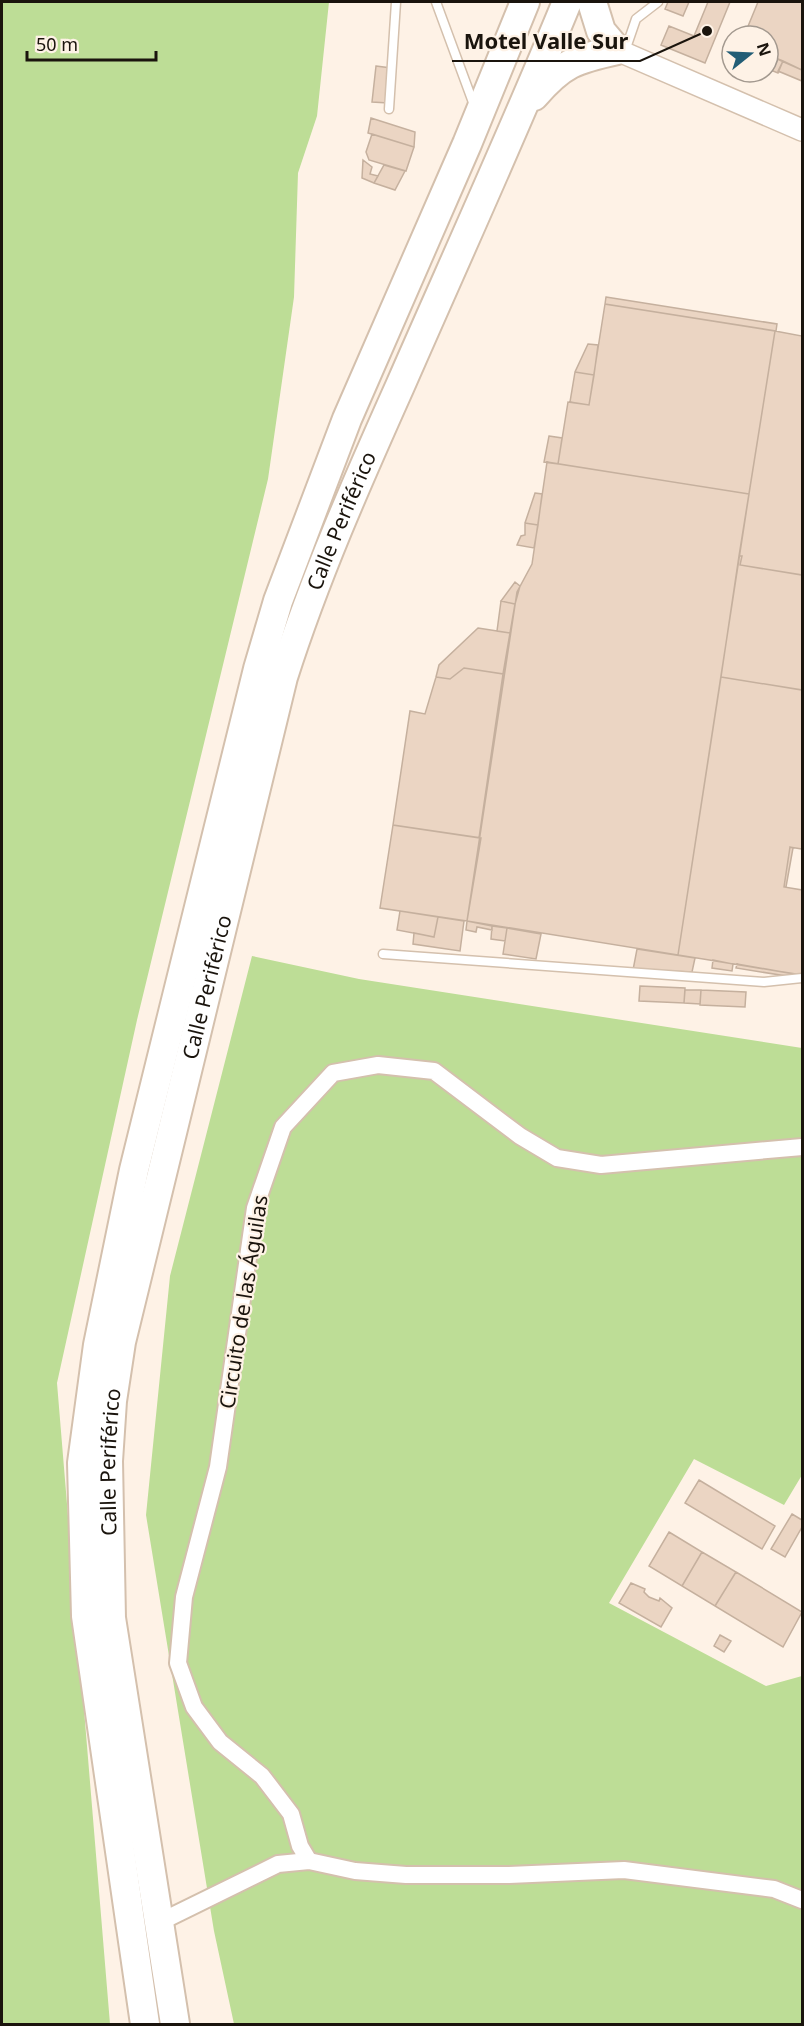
<svg xmlns="http://www.w3.org/2000/svg" width="804" height="2026" viewBox="0 0 804 2026" font-family="'Noto Sans',sans-serif">
  <style>
    .green { fill: #bddd96 }
    .building { fill: #ebd5c3; stroke: #c5b09e; stroke-width: 1.5 }
    .lines { fill: none; stroke-linecap: round; stroke-linejoin: round }
    .service-casing { stroke: #d4c0ad; stroke-width: 11 }
    .minor-casing { stroke: #d4c0ad; stroke-width: 20 }
    .tertiary-casing { stroke: #d4c0ad; stroke-width: 24 }
    .trunk-casing { stroke: #d4c0ad; stroke-width: 32 }
    .service { stroke: #fff; stroke-width: 8 }
    .minor { stroke: #fff; stroke-width: 16 }
    .tertiary { stroke: #fff; stroke-width: 21 }
    .trunk { stroke: #fff; stroke-width: 28 }
    .labels { text-anchor: middle; stroke-width: 4.5; stroke-linejoin: round; paint-order: stroke }
    .street-label { font-size: 21px; fill: #1a140d; stroke: #fef2e6 }
    .leader { fill: none; stroke: #1a140d; stroke-width: 2 }
    .callout-dot { fill: #1a140d; stroke: #fef2e6; stroke-width: 2 }
    .callout-label { font-size: 22px; text-anchor: middle; font-weight: bold; fill: #1a140d; stroke: #fef2e6; stroke-width: 4.5; stroke-linejoin: round; paint-order: stroke }
  </style>
  <rect width="100%" height="100%" fill="#fef2e6"/>
  <path class="green" d="M 2,2 L 329,2 L 317,116 L 298,173 L 294,297 L 268,479 L 137,1020 L 57,1383 L 110,2024 L 2,2024 Z
    M 252,956 L 359,979 L 802,1048 L 802,1475 L 784,1505 L 694,1459 L 609,1603 L 766,1686 L 802,1676 L 802,2024 L 234,2024 L 214,1931 L 146,1515 L 170,1276 Z"/>
  <path class="building" d="M 668,2 L 689,2 L 683,16 L 665,9 Z
    M 708,2 L 730,2 L 705,63 L 661,45 L 669,26 L 694,36 Z
    M 758,2 L 802,2 L 802,70 L 768,55 L 768,36 L 744,36 Z
    M 768,55 L 783,61 L 778,73 L 768,69 Z
    M 783,61 L 802,70 L 802,81 L 778,71 Z
    M 376,66 L 391,68 L 388,103 L 372,102 Z
    M 371,118 L 415,132 L 414,147 L 368,133 Z
    M 372,134 L 414,147 L 406,171 L 369,160 L 366,152 Z
    M 363,160 L 372,167 L 370,174 L 378,176 L 374,183 L 362,178 Z
    M 384,165 L 405,171 L 395,190 L 374,183 Z
    M 606,297 L 777,324 L 776,331 L 605,304 Z
    M 605,304 L 775,331 L 749,494 L 558,464 L 568,402 L 589,405 Z
    M 775,331 L 802,336 L 802,575 L 740,565 L 742,556 L 739,556 Z
    M 588,344 L 598,345 L 594,375 L 575,372 Z
    M 575,372 L 594,375 L 589,405 L 570,402 Z
    M 549,436 L 562,438 L 558,464 L 544,462 Z
    M 547,462 L 749,494 L 678,955 L 467,921 L 517,592 L 532,564 Z
    M 535,493 L 542,494 L 538,525 L 525,523 Z
    M 525,523 L 538,525 L 534,548 L 517,545 L 521,536 L 525,535 Z
    M 739,556 L 742,556 L 740,565 L 802,575 L 802,690 L 721,677 Z
    M 515,582 L 520,586 L 515,604 L 501,601 Z
    M 501,601 L 515,604 L 510,633 L 497,631 Z
    M 478,628 L 510,633 L 503,674 L 464,668 L 450,679 L 436,677 L 439,665 Z
    M 464,668 L 503,674 L 479,838 L 393,825 L 410,711 L 425,714 L 436,677 L 450,679 Z
    M 721,677 L 802,690 L 802,849 L 790,847 L 784,887 L 802,890 L 802,975 L 678,955 Z
    M 393,825 L 481,838 L 467,921 L 380,908 Z
    M 790,847 L 793,848 L 786,887 L 784,887 Z
    M 400,911 L 438,917 L 434,937 L 397,930 Z
    M 438,917 L 464,921 L 460,951 L 413,944 L 414,933 L 434,937 Z
    M 467,921 L 492,926 L 492,930 L 477,927 L 476,932 L 466,930 Z
    M 492,926 L 507,928 L 505,941 L 491,939 Z
    M 507,928 L 541,934 L 536,959 L 503,954 Z
    M 637,949 L 695,958 L 692,972 L 633,970 Z
    M 713,960 L 733,964 L 732,971 L 712,968 Z
    M 737,964 L 800,975 L 799,978 L 736,968 Z
    M 640,986 L 685,988 L 684,1003 L 639,1001 Z
    M 685,990 L 701,990 L 700,1004 L 684,1003 Z
    M 701,990 L 746,992 L 745,1007 L 700,1005 Z
    M 699,1480 L 775,1526 L 762,1549 L 685,1503 Z
    M 792,1514 L 802,1520 L 802,1527 L 785,1557 L 771,1549 Z
    M 669,1532 L 702,1552 L 682,1586 L 649,1566 Z
    M 702,1552 L 736,1572 L 715,1606 L 682,1586 Z
    M 736,1572 L 802,1612 L 783,1647 L 715,1606 Z
    M 631,1583 L 645,1589 L 644,1592 L 649,1597 L 659,1601 L 660,1598 L 672,1608 L 661,1627 L 619,1603 Z
    M 720,1635 L 731,1641 L 724,1652 L 714,1646 Z"/>
  <g class="lines">
    <defs>
      <path id="service" d="M 436,2 L 474,105
        M 625,51 L 636,19 L 658,2
        M 389,109 L 396,2
        M 383,954 L 764,982 L 802,978"/>
      <path id="minor" d="M 309,1861 L 300,1846 L 291,1814 L 262,1776 L 220,1742 L 194,1707 L 178,1663 L 184,1597 L 218,1467 L 255,1208 L 283,1127 L 333,1073 L 378,1065 L 434,1071 L 520,1136 L 557,1158 L 601,1165 L 802,1147
        M 160,1922 L 278,1864 L 309,1861 L 355,1871 L 406,1875 L 509,1875 L 624,1870 L 774,1889 L 802,1900"/>
      <path id="tertiary" d="M 617,50 L 802,130"/>
      <g id="trunk">
        <path d="M 534,96 C 562,63 576,59 617,50 L 601,31 L 592,2"/>
        <path d="M 145,2024 L 86,1616 L 82,1463 L 98,1345 L 134,1170 L 258,669 L 278,601 L 347,419 L 467,144 L 525,2"/>
        <path id="s1" d="M 175,2024 L 111,1618 L 108,1461 L 112,1401 L 121,1342 L 283,677 C 315,577 357,482 400,386 C 456,258 514,131 567,2"/>
      </g>
    </defs>
    <use href="#service" class="service-casing"/>
    <use href="#minor" class="minor-casing"/>
    <use href="#tertiary" class="tertiary-casing"/>
    <use href="#trunk" class="trunk-casing"/>
    <use href="#service" class="service"/>
    <use href="#minor" class="minor"/>
    <use href="#tertiary" class="tertiary"/>
    <use href="#trunk" class="trunk"/>
  </g>
  <g class="labels">
    <g class="street-label">
      <text dy="7" stroke="none"><textPath href="#s1" startOffset="1539">Calle Periférico</textPath></text>
      <text dy="7" stroke="none"><textPath href="#s1" startOffset="1053">Calle Periférico</textPath></text>
      <text transform="translate(244 1302) rotate(-81)" y="7">Circuito de las Águilas</text>
      <text dy="7" stroke="none"><textPath href="#s1" startOffset="567">Calle Periférico</textPath></text>
    </g>
  </g>
  <path class="leader" d="M707 31L640 61H452"/>
  <circle class="callout-dot" cx="707" cy="31" r="6"/>
  <g class="callout-label">
    <text x="546" y="49">Motel Valle Sur</text>
  </g>
  <rect width="804" height="2026" fill="none" stroke="#1a140d" stroke-width="6"/>
  <g transform="translate(750 54) rotate(72)"><circle r="28" fill="#fef2e6" stroke="#a3998f" stroke-width="1.5"/>
  <path d="M0-4.5L10 22L0 15L-10 22Z" fill="#225d76"/>
  <text y="-9" font-size="16" font-weight="bold" text-anchor="middle" fill="#1a140d">N</text>
  </g>
  <path d="M27 51v9h129v-9" fill="none" stroke="#1a140d" stroke-width="3"/>
  <text x="36" y="51" font-size="18" fill="#1a140d" stroke="#fef2e6" stroke-width="4.5" paint-order="stroke">50 m</text>
</svg>
